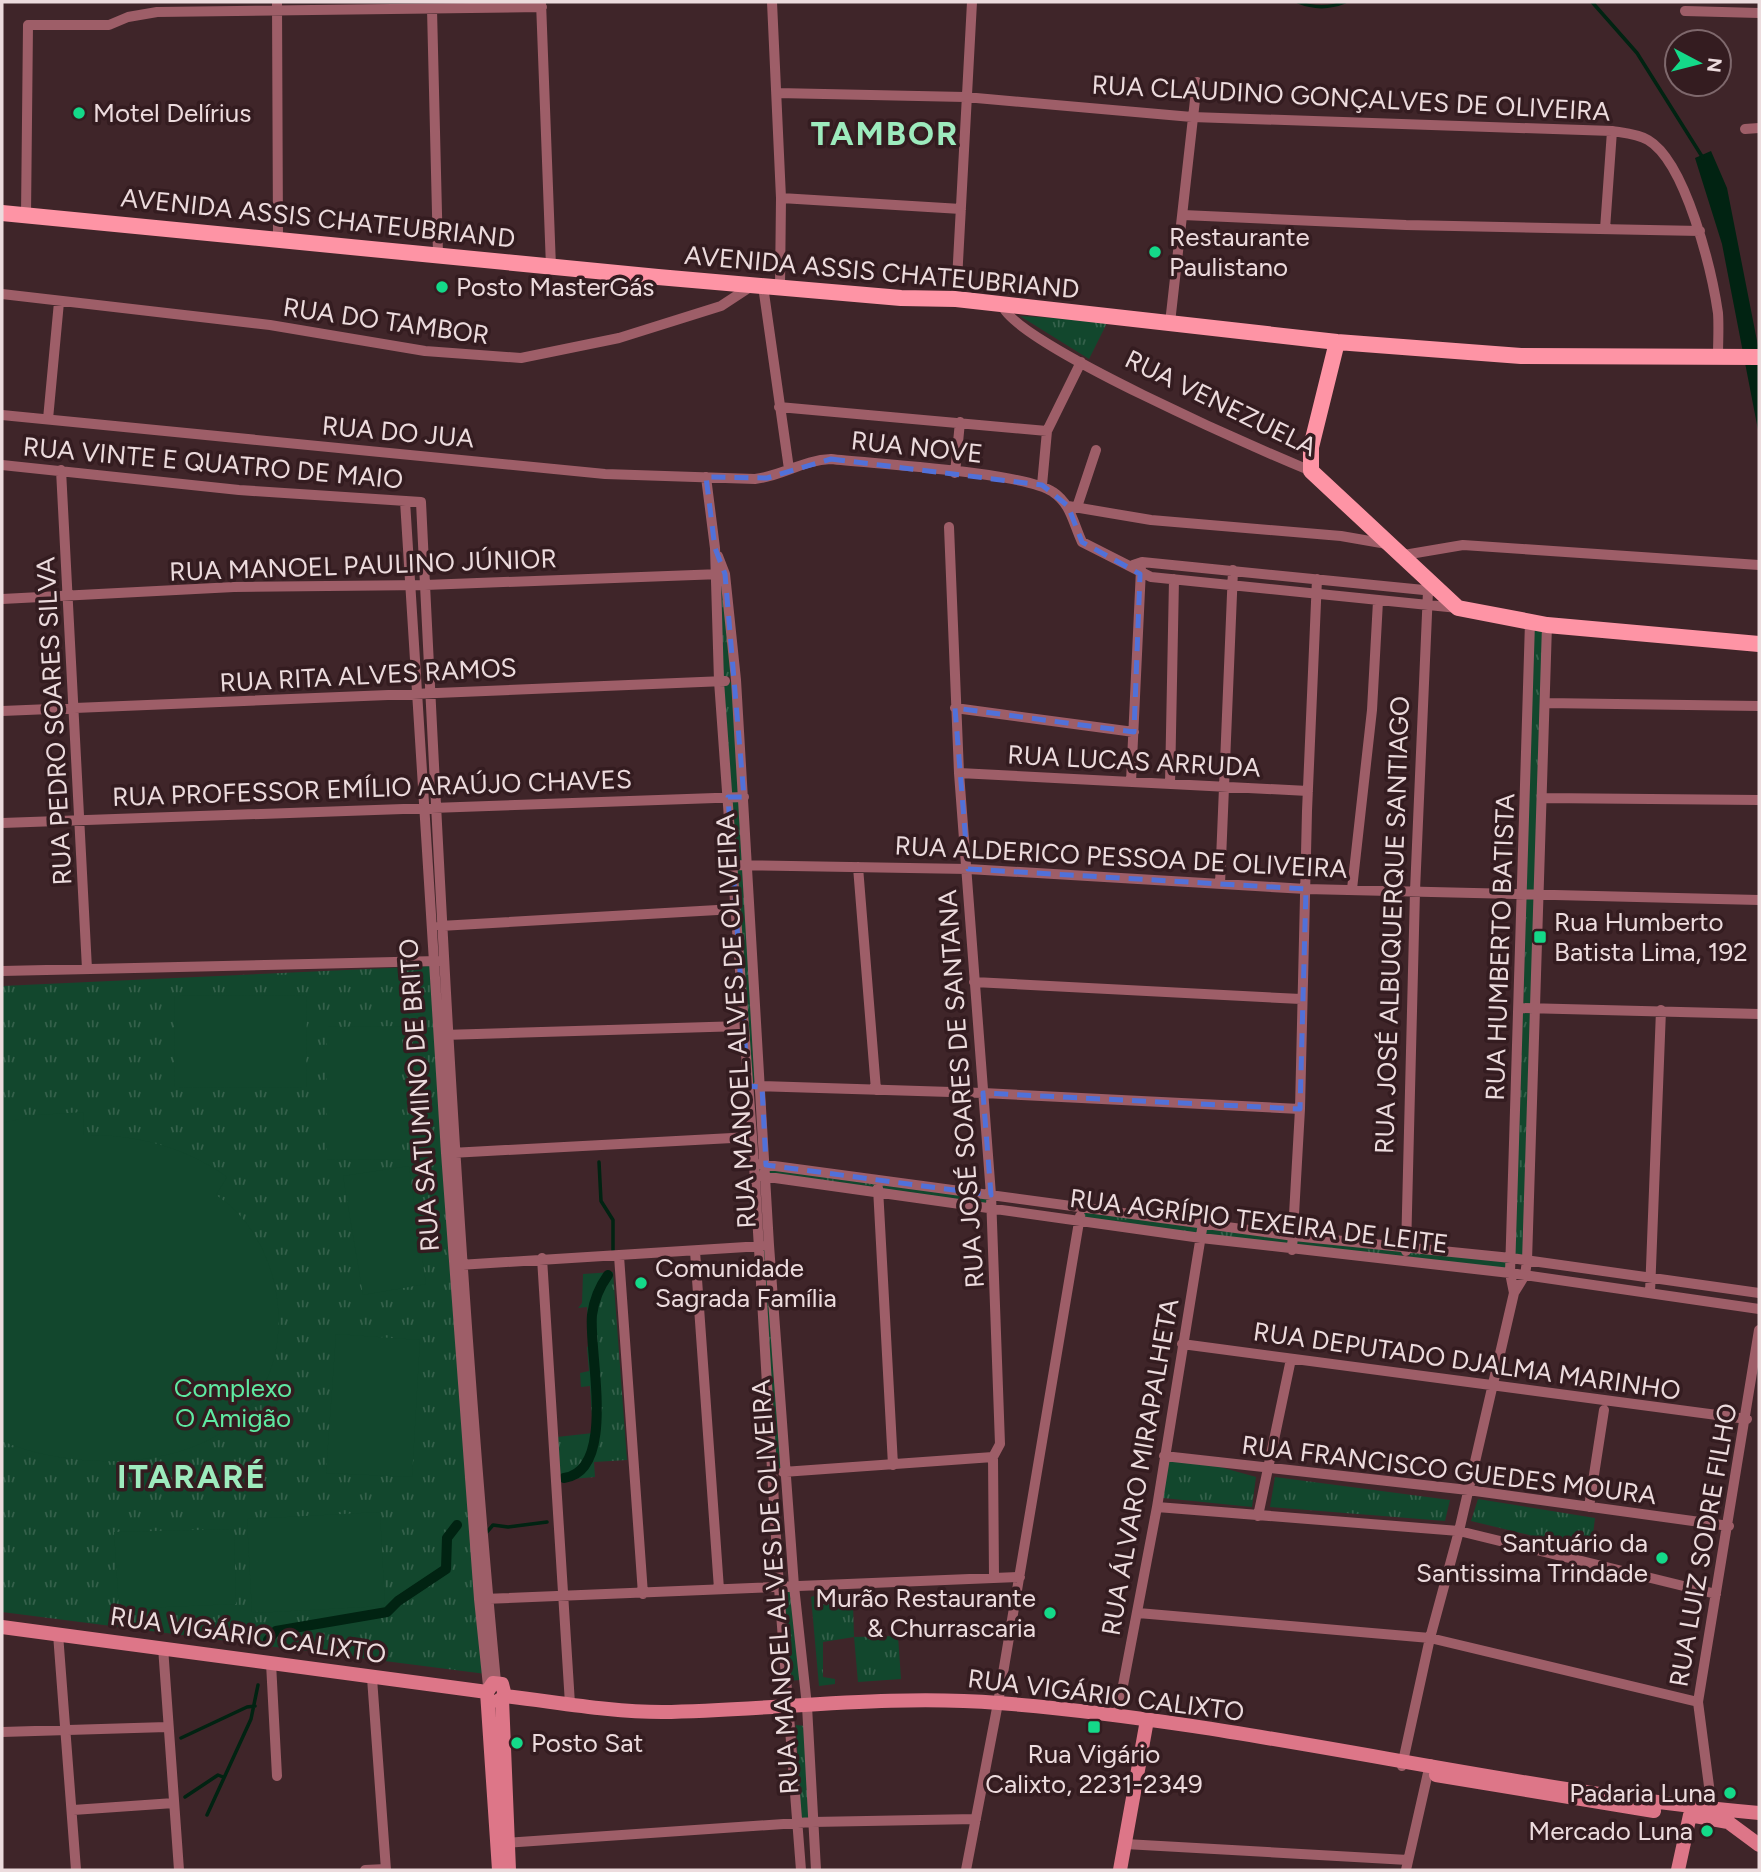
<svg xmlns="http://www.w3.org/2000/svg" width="1761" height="1872" viewBox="0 0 1761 1872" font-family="Figtree,sans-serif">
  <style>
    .grass { fill: url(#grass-tufts) }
    .pitch { fill: #12472d }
    .water { fill: #012312 }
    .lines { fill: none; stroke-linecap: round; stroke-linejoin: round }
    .stream { stroke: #012312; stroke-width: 3.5 }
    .canal { stroke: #012312; stroke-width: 10 }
    .street { stroke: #9e5e68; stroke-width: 10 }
    .secondary { stroke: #dd7688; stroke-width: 14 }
    .primary { stroke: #fe94a5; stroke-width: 16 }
    .marked { fill: none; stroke: #5171d9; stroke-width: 5; stroke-dasharray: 14 9; stroke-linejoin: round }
    .poi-dot { fill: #14d989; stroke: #341c20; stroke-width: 2.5 }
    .labels { text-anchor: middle; stroke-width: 7; stroke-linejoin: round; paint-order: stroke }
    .street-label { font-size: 26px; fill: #ecdbdd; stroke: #341c20 }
    .poi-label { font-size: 26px; fill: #ecdbdd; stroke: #341c20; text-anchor: start }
    .park-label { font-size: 26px; fill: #5eeaa2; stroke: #341c20 }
    .district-label { font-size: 33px; font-weight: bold; letter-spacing: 2px; fill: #9debbd; stroke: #341c20 }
  </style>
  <defs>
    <pattern id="grass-tufts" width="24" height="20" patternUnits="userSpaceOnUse" patternTransform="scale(1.75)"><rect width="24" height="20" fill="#12472d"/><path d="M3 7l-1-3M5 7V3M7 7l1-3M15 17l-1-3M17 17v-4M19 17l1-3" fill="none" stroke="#35614b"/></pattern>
  </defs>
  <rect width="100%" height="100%" fill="#3f2529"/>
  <path class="grass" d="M 1020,316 L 1108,321 L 1089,359 Z
    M 723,576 L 732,676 L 719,678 L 717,577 Z
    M 1533,625 L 1545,627 L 1536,890 L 1526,891 Z
    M 722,682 L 733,682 L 741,792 L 730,794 Z
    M 742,799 L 746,862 L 735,862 L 731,800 Z
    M 736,867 L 746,867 L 759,1084 L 749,1084 Z
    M 1526,897 L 1535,898 L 1533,1005 L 1523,1006 Z
    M 433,966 L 486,1674 L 2,1612 L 2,986 Z
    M 1533,1011 L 1524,1256 L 1514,1255 L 1522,1012 Z
    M 755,1166 L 988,1197 L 989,1207 L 756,1173 Z
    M 1083,1210 L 1200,1225 L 1198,1235 L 1081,1218 Z
    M 1206,1226 L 1291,1238 L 1289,1247 L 1204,1237 Z
    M 1295,1239 L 1403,1250 L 1403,1258 L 1294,1248 Z
    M 760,1248 L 767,1248 L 786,1469 L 775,1470 Z
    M 1408,1250 L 1508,1261 L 1507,1271 L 1409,1260 Z
    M 613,1272 L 627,1460 L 594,1462 L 595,1477 L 561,1480 L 557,1437 L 593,1433 L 590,1386 L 581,1387 L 580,1373 L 589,1371 L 587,1347 L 591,1345 L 587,1307 L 578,1308 L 582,1303 L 583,1274 Z
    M 1169,1460 L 1220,1467 L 1256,1477 L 1252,1507 L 1163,1498 Z
    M 1275,1477 L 1450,1500 L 1445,1521 L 1270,1507 Z
    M 1478,1499 L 1595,1518 L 1591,1550 L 1471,1521 Z
    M 779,1588 L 791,1588 L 800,1680 L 787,1681 Z
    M 828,1591 C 839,1593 843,1601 853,1604 L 854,1637 L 898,1636 L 901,1679 L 858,1682 L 854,1637 L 823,1642 L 823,1677 L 835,1679 L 835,1684 L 819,1686 L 811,1597 Z
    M 796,1725 L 805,1726 L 809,1821 L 801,1821 Z"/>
  <path class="pitch" d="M 174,995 L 307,996 L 306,1088 L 175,1087 Z
    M 402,1026 L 402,1159 L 327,1160 L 327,1027 Z
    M 83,1112 L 84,1135 C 135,1134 186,1147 227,1177 L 216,1195 C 284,1239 302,1355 243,1415 C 187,1473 70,1470 2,1441 L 2,1123 L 38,1115 Z
    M 409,1166 L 426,1284 L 363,1295 L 343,1176 Z
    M 336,1334 L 420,1340 L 412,1477 L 326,1473 Z
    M 380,1512 L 385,1606 L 252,1613 L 247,1519 Z
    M 234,1529 L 236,1604 L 119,1609 L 114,1532 Z"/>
  <path class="water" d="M 1711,151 L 1727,188 L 1759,351 L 1759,435 L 1722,244 L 1695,158 Z"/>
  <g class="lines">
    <path class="stream" d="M 1298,2 C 1313,8 1330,8 1345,2
      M 1592,2 L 1637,53 L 1703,158
      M 599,1162 L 601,1201 L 613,1220 L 613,1250
      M 486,1533 L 493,1525 L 508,1527 L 547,1522
      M 181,1738 L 247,1707 L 255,1706
      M 185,1797 L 218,1775 L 223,1777
      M 207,1815 L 251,1719 L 258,1685"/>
    <path class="canal" d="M 564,1478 C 618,1471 588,1350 592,1315 C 594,1300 600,1286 608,1275
      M 268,1640 L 276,1631 L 387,1612 L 398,1601 L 446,1569 L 447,1538 L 457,1525"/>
    <path class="street" d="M 277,2 L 278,238
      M 541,2 L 551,267
      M 772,2 L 781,198 L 780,287
      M 432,9 L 438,254
      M 1685,11 L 1759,13
      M 777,93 L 965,97 L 1192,117 L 1612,131 C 1624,133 1638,134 1648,140 C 1686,162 1712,272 1718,313 C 1719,327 1718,342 1718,356
      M 1745,129 L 1759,128
      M 781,198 L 961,209
      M 26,215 L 28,25 L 109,25 L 128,17 L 157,12 L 542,7
      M 1183,215 L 1406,225 L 1700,231
      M 1605,229 L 1612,131
      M 763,286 L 789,469
      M 2,294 L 270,325 L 425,351 L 521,358 L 619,338 L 721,306 L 753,285
      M 956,299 L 972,2
      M 1002,305 C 1015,344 1263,451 1311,471
      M 1170,323 L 1197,82
      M 779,407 L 1047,431
      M 2,415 L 605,474 L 755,479 C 782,476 803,460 831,459 C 874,464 1025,472 1053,492 C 1071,504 1073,523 1082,542 L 1151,577 L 1458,608
      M 48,419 L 59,302
      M 2,465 L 239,490 L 421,502 C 440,896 459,1290 496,1682
      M 61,470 L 87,969
      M 955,473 L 960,422
      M 706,477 L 715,548 L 719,681 L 754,1164 L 779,1588 L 801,1870
      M 1042,485 L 1047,431 L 1081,362
      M 405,501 L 446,1153 L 479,1599 L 488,1686
      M 1068,506 L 1151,520 L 1341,536 L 1387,544
      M 1077,507 L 1096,450
      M 1404,555 L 1463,545 L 1759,565
      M 718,556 L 725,574 L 736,680 L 769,1245 L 794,1586 L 807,1706 L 816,1870
      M 1133,565 L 1142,562 L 1434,591
      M 2,599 L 234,587 L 425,585 L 721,574
      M 1545,703 L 1759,706
      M 955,708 L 1134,732
      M 2,711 L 725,681
      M 959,773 L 1308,791
      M 1131,782 L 1141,569
      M 1170,784 L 1174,579
      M 1542,798 L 1759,800
      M 2,823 L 744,797
      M 733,865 L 968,869 L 1306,889 L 1759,900
      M 858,867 L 876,1090
      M 1220,884 L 1233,570
      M 1352,889 L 1372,710 L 1378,601
      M 440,926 L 735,909
      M 2,971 L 438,961
      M 974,982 L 1301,999
      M 1520,1008 L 1759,1014
      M 443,1035 L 743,1026
      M 758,1086 L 983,1093 L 1300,1109
      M 451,1153 L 751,1137
      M 760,1164 L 1294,1236 L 1511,1258 L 1759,1293
      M 761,1176 L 1201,1238 L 1510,1273 L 1759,1309
      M 878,1188 L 893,1465
      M 1292,1250 L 1300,1109 L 1307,811 L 1317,579
      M 695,1251 L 719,1589
      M 1406,1251 L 1415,891 L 1428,591
      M 619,1256 L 643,1594
      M 542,1258 L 570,1704
      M 459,1265 L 762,1246
      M 1514,1293 L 1510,1273 L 1530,622
      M 1650,1293 L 1661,1010
      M 1182,1344 L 1747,1419
      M 1164,1456 L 1468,1490 L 1729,1526
      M 993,1457 L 994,1577
      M 783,1472 L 993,1457 L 1000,1444 L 991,1195 L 959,773 L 949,527
      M 1157,1507 L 1459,1531 L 1716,1594
      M 1589,1507 L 1604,1410
      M 1258,1516 L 1291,1359
      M 483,1599 L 1020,1577
      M 1138,1613 L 1430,1638 L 1698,1702
      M 58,1634 L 76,1870
      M 163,1647 L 179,1870
      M 271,1663 L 277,1776
      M 372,1678 L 386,1870
      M 1117,1717 L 1157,1507 L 1203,1223
      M 2,1732 L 167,1727
      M 1402,1766 L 1430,1638 L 1459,1531 L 1514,1293 L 1525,1275 L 1527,1261 L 1547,625
      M 1712,1809 L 1698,1702 L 1759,1330
      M 73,1810 L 174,1803
      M 504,1843 L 812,1822 L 976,1819
      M 1125,1844 L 1408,1860
      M 365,1870 L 386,1869
      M 966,1870 L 998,1703 L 1080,1216
      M 1406,1870 L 1430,1764"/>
    <path class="secondary" d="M 2,1627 L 487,1692
      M 487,1692 L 499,1870
      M 487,1692 L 493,1683 L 502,1684 L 505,1696 L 498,1701
      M 505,1696 C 557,1702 610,1712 662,1712 C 774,1710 887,1694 999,1703 C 1254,1723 1504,1791 1759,1813
      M 502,1699 L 509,1870
      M 1436,1775 L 1654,1811
      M 1695,1816 L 1728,1822 L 1759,1845
      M 1120,1870 L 1147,1720
      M 1678,1870 L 1690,1815"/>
    <path class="primary" d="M 2,213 L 658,277 L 901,298 L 956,299 L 1337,342 L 1521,356 L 1759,357
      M 1337,342 L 1311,447 L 1311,471 L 1458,608 L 1547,625 L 1759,644"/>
  </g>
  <path class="marked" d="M 831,459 L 1042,485 L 1068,506 L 1082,542 L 1140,574 L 1134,732 L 955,708 L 968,869 L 1306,889 L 1300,1109 L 983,1093 L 991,1195 L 766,1165 L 762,1087 L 748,1086 L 728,797 L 744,797 L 725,574 L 715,548 L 706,477 L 767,478 Z"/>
  <g class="poi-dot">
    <circle cx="79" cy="113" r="7"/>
    <circle cx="1155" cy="252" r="7"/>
    <circle cx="442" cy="287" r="7"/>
    <rect x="1533" y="930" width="14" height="14" rx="3.5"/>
    <circle cx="641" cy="1283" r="7"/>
    <circle cx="1662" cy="1558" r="7"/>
    <circle cx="1050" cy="1613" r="7"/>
    <rect x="1087" y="1720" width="14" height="14" rx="3.5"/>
    <circle cx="517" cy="1743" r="7"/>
    <circle cx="1730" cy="1793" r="7"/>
    <circle cx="1707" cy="1831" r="7"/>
  </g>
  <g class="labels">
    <g class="street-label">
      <text transform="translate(1351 98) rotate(3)" y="9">RUA CLAUDINO GONÇALVES DE OLIVEIRA</text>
      <text transform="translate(318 218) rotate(6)" y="9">AVENIDA ASSIS CHATEUBRIAND</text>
      <text transform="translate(882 272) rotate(5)" y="9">AVENIDA ASSIS CHATEUBRIAND</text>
      <text transform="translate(386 321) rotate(8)" y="9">RUA DO TAMBOR</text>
      <text transform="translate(1221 403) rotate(26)" y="9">RUA VENEZUELA</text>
      <text transform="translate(398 432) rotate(5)" y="9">RUA DO JUA</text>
      <text transform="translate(917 447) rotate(6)" y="9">RUA NOVE</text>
      <text transform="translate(213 463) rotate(5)" y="9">RUA VINTE E QUATRO DE MAIO</text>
      <text transform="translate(363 565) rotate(-2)" y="9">RUA MANOEL PAULINO JÚNIOR</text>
      <text transform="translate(368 675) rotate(-3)" y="9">RUA RITA ALVES RAMOS</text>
      <text transform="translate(54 721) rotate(-93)" y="9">RUA PEDRO SOARES SILVA</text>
      <text transform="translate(1134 761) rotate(3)" y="9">RUA LUCAS ARRUDA</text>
      <text transform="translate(372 788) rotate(-2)" y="9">RUA PROFESSOR EMÍLIO ARAÚJO CHAVES</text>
      <text transform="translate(1121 857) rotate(3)" y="9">RUA ALDERICO PESSOA DE OLIVEIRA</text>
      <text transform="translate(1392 925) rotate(-88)" y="9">RUA JOSÉ ALBUQUERQUE SANTIAGO</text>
      <text transform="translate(1500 947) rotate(-88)" y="9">RUA HUMBERTO BATISTA</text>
      <text transform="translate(736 1021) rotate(-93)" y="9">RUA MANOEL ALVES DE OLIVEIRA</text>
      <text transform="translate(961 1089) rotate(-94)" y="9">RUA JOSÉ SOARES DE SANTANA</text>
      <text transform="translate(419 1095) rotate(-94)" y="9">RUA SATUMINO DE BRITO</text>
      <text transform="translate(1259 1221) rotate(7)" y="9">RUA AGRÍPIO TEXEIRA DE LEITE</text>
      <text transform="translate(1467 1361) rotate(8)" y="9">RUA DEPUTADO DJALMA MARINHO</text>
      <text transform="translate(1140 1467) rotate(-80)" y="9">RUA ÁLVARO MIRAPALHETA</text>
      <text transform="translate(1449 1470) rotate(7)" y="9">RUA FRANCISCO GUEDES MOURA</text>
      <text transform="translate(1703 1545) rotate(-80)" y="9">RUA LUIZ SODRE FILHO</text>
      <text transform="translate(775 1587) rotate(-94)" y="9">RUA MANOEL ALVES DE OLIVEIRA</text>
      <text transform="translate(248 1635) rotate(8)" y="9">RUA VIGÁRIO CALIXTO</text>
      <text transform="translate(1106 1695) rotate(7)" y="9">RUA VIGÁRIO CALIXTO</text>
    </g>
    <g class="poi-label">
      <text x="93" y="122">Motel Delírius</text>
      <text x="1169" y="246">Restaurante<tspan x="1169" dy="30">Paulistano</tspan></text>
      <text x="456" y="296">Posto MasterGás</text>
      <text x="1554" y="931">Rua Humberto<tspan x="1554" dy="30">Batista Lima, 192</tspan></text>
      <text x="655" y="1277">Comunidade<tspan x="655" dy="30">Sagrada Família</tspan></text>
      <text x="1648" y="1552" text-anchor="end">Santuário da<tspan x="1648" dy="30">Santissima Trindade</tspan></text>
      <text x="1036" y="1607" text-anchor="end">Murão Restaurante<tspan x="1036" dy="30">&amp; Churrascaria</tspan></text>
      <text x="531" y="1752">Posto Sat</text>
      <text x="1094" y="1763" text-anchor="middle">Rua Vigário<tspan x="1094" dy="30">Calixto, 2231-2349</tspan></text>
      <text x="1716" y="1802" text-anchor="end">Padaria Luna</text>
      <text x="1693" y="1840" text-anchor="end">Mercado Luna</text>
    </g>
    <g class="park-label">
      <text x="233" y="1397">Complexo<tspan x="233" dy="30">O Amigão</tspan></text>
    </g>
    <g class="district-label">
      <text x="885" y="145">TAMBOR</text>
      <text x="192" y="1488">ITARARÉ</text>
    </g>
  </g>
  <rect width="1761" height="1872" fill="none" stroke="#ecdbdd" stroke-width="7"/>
  <g transform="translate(1698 63) rotate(97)"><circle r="33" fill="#341c20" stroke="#7e686c" stroke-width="2"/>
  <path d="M0-5L12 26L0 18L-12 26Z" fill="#14d989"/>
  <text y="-10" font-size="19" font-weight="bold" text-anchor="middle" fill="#ecdbdd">N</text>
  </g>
</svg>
